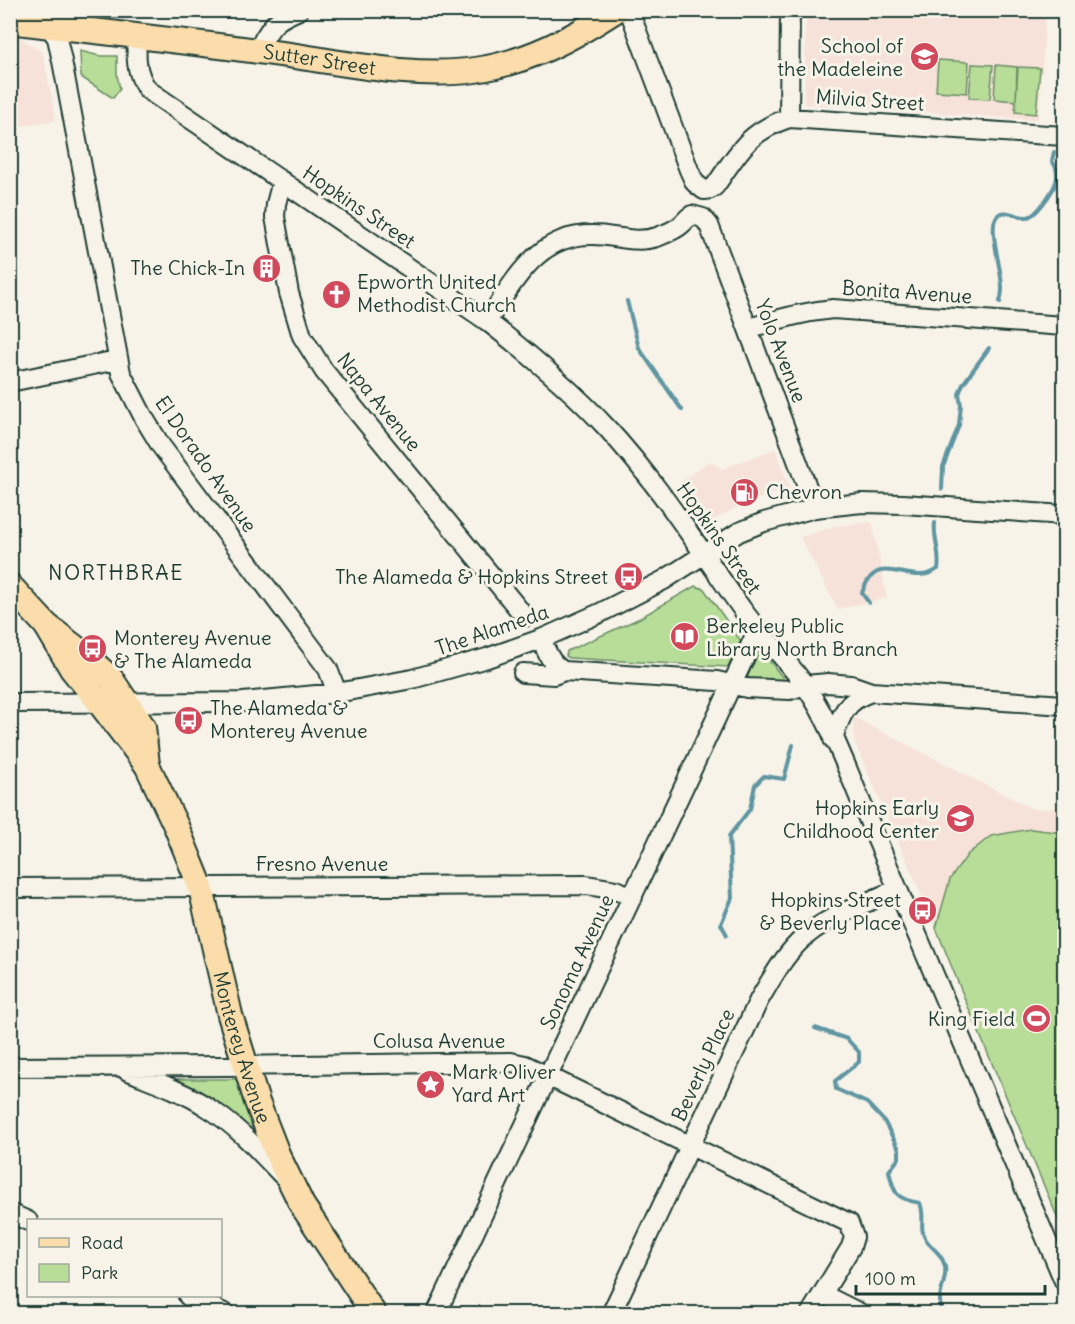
<svg xmlns="http://www.w3.org/2000/svg" width="1075" height="1324" viewBox="0 0 1075 1324" font-family="Delius,sans-serif">
  <style>
    .built { fill: #f6e2d8 }
    .green { fill: #b7dd98; stroke: #6b8d66; stroke-width: 1.5 }
    .lines { fill: none; stroke-linecap: round; stroke-linejoin: round }
    .stream { stroke: #5e95a1; stroke-width: 4 }
    .minor-casing { stroke: #1f3d34; stroke-width: 22 }
    .major-casing { stroke: #1f3d34; stroke-width: 28 }
    .minor { stroke: #f7f3e8; stroke-width: 18 }
    .major { stroke: #faddab; stroke-width: 24 }
    .labels { text-anchor: middle; stroke-width: 6; stroke-linejoin: round; paint-order: stroke }
    .poi-label { font-size: 20px; fill: #1f3d34; stroke: #f7f3e8; text-anchor: end }
    .street-label { font-size: 20px; fill: #1f3d34; stroke: #f7f3e8 }
    .neighbourhood-label { font-size: 21px; letter-spacing: 1.5px; fill: #1f3d34; stroke: #f7f3e8 }
  </style>
  <rect width="100%" height="100%" fill="#f7f3e8"/>
  <filter id="ink" filterUnits="userSpaceOnUse"><feTurbulence type="fractalNoise" baseFrequency=".0167" numOctaves="2"/><feDisplacementMap in="SourceGraphic" scale="12" xChannelSelector="R" yChannelSelector="G"/><feConvolveMatrix kernelMatrix="1 2 1 2 8 2 1 2 1" color-interpolation-filters="sRGB"/></filter>
  <g filter="url(#ink)">
    <path class="built" d="M 806,11 L 1046,11 L 1038,120 L 804,104 Z
      M 17,35 L 43,53 L 56,120 L 15,127 L 11,102 L 10,36 Z
      M 775,449 L 790,489 L 749,501 L 713,520 L 709,519 L 681,482 L 709,461 L 722,469 Z
      M 872,522 L 887,598 L 838,609 L 800,537 L 835,526 Z
      M 853,717 L 1033,809 L 1064,808 L 1064,1233 L 966,1002 L 936,928 L 855,743 Z"/>
    <path class="green" d="M 80,51 L 100,56 L 117,56 L 117,75 L 120,89 L 113,98 L 81,77 Z
      M 938,60 L 969,62 L 967,93 L 936,91 Z
      M 972,64 L 993,65 L 990,99 L 969,98 Z
      M 996,65 L 1017,67 L 1016,100 L 1018,67 L 1040,68 L 1036,114 L 1015,112 L 1016,101 L 994,99 Z
      M 695,586 L 704,589 L 741,641 L 728,667 L 569,658 L 566,656 L 567,651 L 638,619 Z
      M 760,649 L 783,678 L 782,681 L 746,680 Z
      M 1031,829 L 1064,833 L 1064,1233 L 966,1002 L 936,928 L 950,879 L 968,854 L 991,836 Z
      M 178,1079 L 236,1079 L 252,1127 L 248,1129 L 177,1082 Z"/>
    <g class="lines">
      <path class="stream" d="M 627,301 L 639,348 L 682,410
        M 1000,302 C 1001,298 1002,293 1002,289 C 1003,273 987,227 997,216 C 1004,207 1018,218 1027,217 C 1036,217 1053,191 1056,182 C 1058,174 1057,167 1052,161 L 1054,152
        M 942,489 L 943,467 L 959,425 L 961,405 L 959,394 L 963,384 L 989,348
        M 869,603 L 862,593 C 878,546 909,590 938,569 C 941,553 933,539 935,523
        M 727,935 L 721,924 L 732,898 L 729,836 L 750,809 L 755,785 L 764,776 L 784,779 L 793,745
        M 815,1028 L 847,1039 L 859,1052 L 859,1062 L 835,1081 L 836,1089 L 867,1103 L 884,1121 L 899,1149 L 899,1158 L 889,1171 C 894,1193 895,1199 920,1203 C 926,1218 918,1227 926,1240 C 933,1250 942,1253 945,1267 C 948,1283 933,1297 944,1314"/>
      <defs>
        <path id="minor" d="M 629,10 L 689,170 L 695,183 L 704,190 L 711,189 L 715,186 C 739,152 747,132 789,118 L 1064,136
          M 48,25 L 57,38 L 62,61 L 121,373 L 144,418 L 161,446 L 328,669 L 337,693
          M 137,35 C 136,56 135,73 148,90 L 487,321 C 529,354 570,388 606,427 C 658,483 698,547 742,609 C 761,636 787,659 806,687 C 832,725 848,772 866,814 L 1064,1281
          M 257,51 C 271,26 272,21 299,10
          M 789,118 L 790,10
          M 282,181 L 276,204 L 275,217 L 289,293 L 302,336 L 324,371 L 525,617
          M 487,321 C 515,281 537,234 593,235 C 615,235 635,244 657,237 C 665,234 676,230 682,224 C 686,220 687,218 692,215 L 703,218 L 709,225 L 815,508
          M 748,329 C 776,319 803,312 833,309 L 1064,326
          M 10,382 L 117,360
          M 541,639 C 547,652 551,665 564,671 L 717,681 L 747,688 L 790,690 L 805,685 L 828,683 L 851,685 L 871,692 L 1064,705
          M 523,673 L 554,675 L 564,671
          M 10,703 L 243,702 L 337,693 L 412,679 L 487,658 L 541,639 L 600,613 L 664,580 L 739,532 L 764,522 L 815,508 L 862,503 L 903,504 L 1064,515
          M 833,739 C 841,715 845,701 871,692
          M 10,888 L 587,885 L 616,890 L 633,897
          M 10,1067 L 227,1066 L 511,1062 L 525,1065 L 849,1223 L 854,1237 L 851,1247 L 810,1314
          M 126,1070 C 153,1081 183,1091 207,1107 C 236,1125 259,1151 283,1176
          M 10,1213 L 28,1221
          M 822,1294 L 862,1314
          M 188,1296 L 226,1314
          M 436,1314 L 758,629
          M 611,1314 L 759,1000 C 771,980 782,959 799,942 C 825,916 864,905 897,889"/>
        <g id="major">
          <path id="s1" d="M 10,21 C 101,32 191,42 281,54 C 342,62 413,79 475,70 C 526,63 573,38 616,10"/>
          <path d="M 10,586 L 46,625 L 86,656 L 111,679 L 143,727 L 147,765"/>
          <path id="s2" d="M 46,625 L 72,669 L 99,702 L 147,765 L 176,826 L 201,888 L 230,1015 L 257,1102 L 278,1156 L 302,1205 L 374,1314"/>
        </g>
      </defs>
      <use href="#minor" class="minor-casing"/>
      <use href="#major" class="major-casing"/>
      <use href="#minor" class="minor"/>
      <use href="#major" class="major"/>
    </g>
  </g>
  <defs>
    <symbol id="school-disc" viewBox="-11 -11 22 22"><circle r="9.5" fill="#d1495b" stroke="#f7f3e8"/><path d="M0-5L7-2L0 1L-7-2ZM-4 1L0 2.5L4 1V4Q0 6-4 4Z" fill="#fff"/></symbol>
    <symbol id="building-disc" viewBox="-11 -11 22 22"><circle r="9.5" fill="#d1495b" stroke="#f7f3e8"/><path d="M-4-6H4V6H1V3H-1V6H-4ZM-2.5-4.3h1.7v1.8h-1.7ZM.8-4.3h1.7v1.8H.8ZM-2.5-1h1.7V.8h-1.7ZM.8-1h1.7V.8H.8Z" fill="#fff"/></symbol>
    <symbol id="church-disc" viewBox="-11 -11 22 22"><circle r="9.5" fill="#d1495b" stroke="#f7f3e8"/><path d="M-1.2-6h2.4v3.5h3.3v2.4h-3.3V6h-2.4V-.1h-3.3v-2.4h3.3Z" fill="#fff"/></symbol>
    <symbol id="fuel-disc" viewBox="-11 -11 22 22"><circle r="9.5" fill="#d1495b" stroke="#f7f3e8"/><path d="M-5.5-6h7V0h2V4h1.3V-2.5L3-4.5l.8-.8L6-3V5H2.5V1h-1V6h-7ZM-4.2-4.7v3.2H.2V-4.7Z" fill="#fff"/></symbol>
    <symbol id="bus-disc" viewBox="-11 -11 22 22"><circle r="9.5" fill="#d1495b" stroke="#f7f3e8"/><path d="M-5-6H5V4H4V6H2V4H-2V6H-4V4H-5ZM-3.5-4V0h7V-4ZM-3.5 1.2v1.5H-2V1.2ZM2 1.2v1.5H3.5V1.2Z" fill="#fff"/></symbol>
    <symbol id="library-disc" viewBox="-11 -11 22 22"><circle r="9.5" fill="#d1495b" stroke="#f7f3e8"/><path d="M-6-4Q-3-5.5-.7-3.5V5Q-3 3-6 4ZM6-4Q3-5.5 .7-3.5V5Q3 3 6 4Z" fill="#fff"/></symbol>
    <symbol id="stadium-disc" viewBox="-11 -11 22 22"><circle r="9.5" fill="#d1495b" stroke="#f7f3e8"/><path d="M0-5a6.5 5 0 1 0 0 10a6.5 5 0 1 0 0-10ZM-3.5-1.8h7v3.6h-7Z" fill="#fff"/></symbol>
    <symbol id="sight-disc" viewBox="-11 -11 22 22"><circle r="9.5" fill="#d1495b" stroke="#f7f3e8"/><path d="M0-6L1.8-2.2L6-1.7L2.9 1.2L3.7 5.4L0 3.3L-3.7 5.4L-2.9 1.2L-6-1.7L-1.8-2.2Z" fill="#fff"/></symbol>
  </defs>
  <g fill-rule="evenodd">
    <use href="#school-disc" x="908" y="40" width="33" height="33"/>
    <use href="#building-disc" x="250" y="252" width="33" height="33"/>
    <use href="#church-disc" x="320" y="278" width="33" height="33"/>
    <use href="#fuel-disc" x="728" y="476" width="33" height="33"/>
    <use href="#bus-disc" x="612" y="560" width="33" height="33"/>
    <use href="#library-disc" x="668" y="620" width="33" height="33"/>
    <use href="#bus-disc" x="76" y="632" width="33" height="33"/>
    <use href="#bus-disc" x="172" y="704" width="33" height="33"/>
    <use href="#school-disc" x="944" y="802" width="33" height="33"/>
    <use href="#bus-disc" x="906" y="894" width="33" height="33"/>
    <use href="#stadium-disc" x="1020" y="1002" width="33" height="33"/>
    <use href="#sight-disc" x="414" y="1068" width="33" height="33"/>
  </g>
  <g class="labels">
    <g class="poi-label">
      <text x="903" y="53">School of<tspan x="903" dy="23">the Madeleine</tspan></text>
      <text x="245" y="275">The Chick-In</text>
      <text x="357" y="289" text-anchor="start">Epworth United<tspan x="357" dy="23">Methodist Church</tspan></text>
      <text x="766" y="499" text-anchor="start">Chevron</text>
      <text x="608" y="584">The Alameda &amp; Hopkins Street</text>
      <text x="706" y="633" text-anchor="start">Berkeley Public<tspan x="706" dy="23">Library North Branch</tspan></text>
      <text x="114" y="645" text-anchor="start">Monterey Avenue<tspan x="114" dy="23">&amp; The Alameda</tspan></text>
      <text x="210" y="715" text-anchor="start">The Alameda &amp;<tspan x="210" dy="23">Monterey Avenue</tspan></text>
      <text x="939" y="815">Hopkins Early<tspan x="939" dy="23">Childhood Center</tspan></text>
      <text x="901" y="907">Hopkins Street<tspan x="901" dy="23">&amp; Beverly Place</tspan></text>
      <text x="1015" y="1026">King Field</text>
      <text x="452" y="1079" text-anchor="start">Mark Oliver<tspan x="452" dy="23">Yard Art</tspan></text>
    </g>
    <g class="street-label">
      <text dy="7" stroke="none"><textPath href="#s1" startOffset="312">Sutter Street</textPath></text>
      <text transform="translate(870 100) rotate(4)" y="7">Milvia Street</text>
      <text transform="translate(359 207) rotate(34)" y="7">Hopkins Street</text>
      <text transform="translate(907 292) rotate(4)" y="7">Bonita Avenue</text>
      <text transform="translate(781 351) rotate(69)" y="7">Yolo Avenue</text>
      <text transform="translate(379 402) rotate(51)" y="7">Napa Avenue</text>
      <text transform="translate(206 464) rotate(55)" y="7">El Dorado Avenue</text>
      <text transform="translate(719 538) rotate(55)" y="7">Hopkins Street</text>
      <text transform="translate(492 630) rotate(-19)" y="7">The Alameda</text>
      <text x="322" y="871">Fresno Avenue</text>
      <text transform="translate(577 962) rotate(-65)" y="7">Sonoma Avenue</text>
      <text x="439" y="1048">Colusa Avenue</text>
      <text dy="7" stroke="none"><textPath href="#s2" startOffset="472">Monterey Avenue</textPath></text>
      <text transform="translate(703 1065) rotate(-65)" y="7">Beverly Place</text>
    </g>
    <g class="neighbourhood-label">
      <text x="116" y="580">NORTHBRAE</text>
    </g>
  </g>
  <rect width="1075" height="1324" fill="none" stroke="#f7f3e8" stroke-width="36"/>
  <rect x="18" y="18" width="1039" height="1288" fill="none" stroke="#1f3d34" stroke-width="2" filter="url(#ink)"/>
  <rect x="27" y="1219" width="195" height="78" fill="#f7f3e8" stroke="#a1aaa0" stroke-width="1.5"/>
  <rect x="39" y="1238" width="30" height="9" fill="#faddab" stroke="#a1aaa0" stroke-width="1.5"/>
  <text x="81" y="1249" font-size="18" fill="#1f3d34">Road</text>
  <rect x="39" y="1264" width="30" height="18" fill="#b7dd98" stroke="#a1aaa0" stroke-width="1.5"/>
  <text x="81" y="1279" font-size="18" fill="#1f3d34">Park</text>
  <path d="M856 1285v9h189v-9" fill="none" stroke="#1f3d34" stroke-width="3"/>
  <text x="865" y="1285" font-size="18" fill="#1f3d34" stroke="#f7f3e8" stroke-width="4.5" paint-order="stroke">100 m</text>
</svg>
